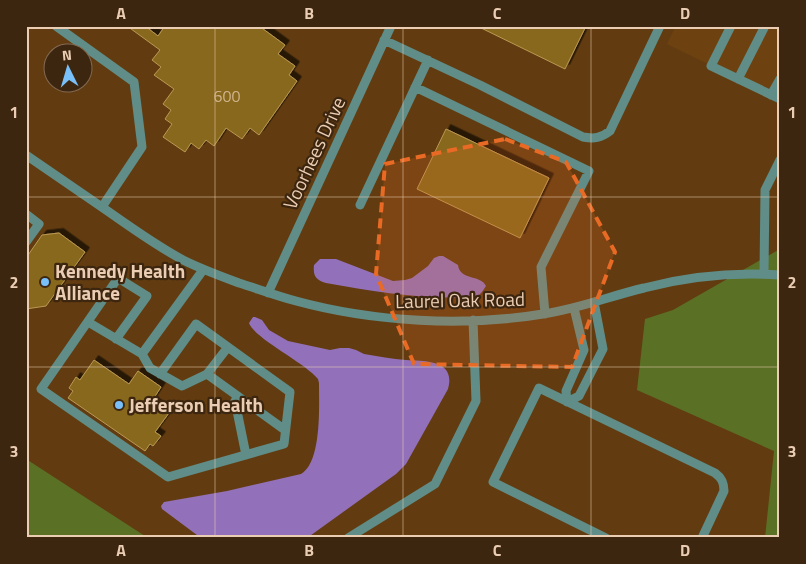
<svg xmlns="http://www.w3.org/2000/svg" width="806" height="564" viewBox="0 0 806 564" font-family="'Titillium Web',sans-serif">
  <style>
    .built { fill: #6e4210 }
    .green { fill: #5a7125 }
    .water { fill: #9371ba }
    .building { fill: #87671c; stroke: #bb9953; filter: url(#shadow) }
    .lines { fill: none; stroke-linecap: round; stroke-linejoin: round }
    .minor { stroke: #608d87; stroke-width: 9 }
    .marked { fill: #e86a25; fill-opacity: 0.2; stroke: #e86a25; stroke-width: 4; stroke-dasharray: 10 6; stroke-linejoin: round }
    .grid { fill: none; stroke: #eacdb2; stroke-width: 1; stroke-opacity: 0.55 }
    .poi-dot { fill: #79bff8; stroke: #3d2610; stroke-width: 2 }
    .labels { text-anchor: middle; stroke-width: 4.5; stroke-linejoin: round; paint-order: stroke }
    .number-label { font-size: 16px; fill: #d1b48c }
    .street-label { font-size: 19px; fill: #eacdb2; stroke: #3d2610 }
    .poi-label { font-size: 19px; font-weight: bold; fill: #eacdb2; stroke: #3d2610; text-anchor: start }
    .neatline { fill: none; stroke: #eacdb2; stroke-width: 2 }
    .grid-label { font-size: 16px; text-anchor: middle; font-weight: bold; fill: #eacdb2 }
  </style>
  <defs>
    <filter id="shadow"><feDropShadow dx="4.5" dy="-4.5" stdDeviation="0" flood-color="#0009"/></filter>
  </defs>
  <rect width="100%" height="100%" fill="#623c10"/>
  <path class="built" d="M 676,26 L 780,26 L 780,99 L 667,44 Z"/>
  <path class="green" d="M 780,249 L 780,538 L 765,538 L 774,451 L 637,390 L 645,319 L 673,310 Z
    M 26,459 L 148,538 L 26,538 Z"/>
  <path class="water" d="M 439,256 L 443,256 L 458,265 C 460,281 480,274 486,286 L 482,292 L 477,297 C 426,300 375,292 326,283 C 315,280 313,275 314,265 L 320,259 L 336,259 L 393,281 L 405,280 L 412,278 L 428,266 L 434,258 Z
    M 253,317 L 255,317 L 262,320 L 269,330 L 288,341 L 330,350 L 340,348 L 349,348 L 356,350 L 364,354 C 378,356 392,359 406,360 C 426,361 456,360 448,389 L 406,464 L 396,474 L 307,538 L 201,538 L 162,509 L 161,506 L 164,502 L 227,491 L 301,474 C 322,462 319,405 319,383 L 318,379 C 304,362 255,339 249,323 Z"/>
  <path class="building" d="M 127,26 L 145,26 L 158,36 L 165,26 L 259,26 L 285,45 L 278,54 L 295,66 L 289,75 L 297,81 L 259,135 L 250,128 L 242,139 L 226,128 L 214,146 L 206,140 L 199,149 L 191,143 L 185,152 L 163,137 L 172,124 L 165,119 L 171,110 L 163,104 L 174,89 L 154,75 L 161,67 L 152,60 L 160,50 Z
    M 477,26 L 586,26 L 565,69 Z
    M 446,129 L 549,178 L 520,238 L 417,189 Z
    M 59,233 L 85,252 L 46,306 L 26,309 L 26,258 L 42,235 Z
    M 94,360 L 129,384 L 138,371 L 161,387 L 152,401 L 169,413 L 155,432 L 161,436 L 153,446 L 150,444 L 145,451 L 68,398 L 73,391 L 69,388 L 76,377 L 80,380 Z"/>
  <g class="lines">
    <path class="minor" d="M 56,26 L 134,82 L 142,147 L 102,207
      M 731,26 L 711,66 L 780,99
      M 384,40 L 480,85 L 583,137 C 594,139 601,138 610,131 L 660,26
      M 738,79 L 765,26
      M 415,87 L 589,171 L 541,267 L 545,314
      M 771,95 L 780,79
      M 26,155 C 54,174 81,193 109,212 C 133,229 157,246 183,260 C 201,269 220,276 239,283 C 258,289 277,296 296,301 C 373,322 465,327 543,314 C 578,309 610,296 644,288 C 690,276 733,272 780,275
      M 360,205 L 428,60
      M 26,214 L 39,224 L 26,242
      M 764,274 L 765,190 L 780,160
      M 268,293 L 391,26
      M 574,308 L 584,350 L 566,391 L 567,402 L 579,396 L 603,349 L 594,302
      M 88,322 L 142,354 L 150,368 L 182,386 L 207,374 L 285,430
      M 116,339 L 147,296 L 118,278 L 41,389 L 168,477 L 284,444 L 290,392 L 196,324 L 160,374
      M 142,354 L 203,270
      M 207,374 L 228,347
      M 238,396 L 235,401 L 246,455
      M 348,538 L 435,484 L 476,401 L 473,320
      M 606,538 L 493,482 L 539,388 L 715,473 C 722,478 724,483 724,491 L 702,538"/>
  </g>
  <path class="marked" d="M 505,139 L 566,162 L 615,252 L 572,367 L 414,364 L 376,274 L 385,164 Z"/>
  <path class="grid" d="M 215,26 L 215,538M 403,26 L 403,538M 591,26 L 591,538M 26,197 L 780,197M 26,367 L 780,367"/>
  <g class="poi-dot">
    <circle cx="45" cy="282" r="5"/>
    <circle cx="119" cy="405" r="5"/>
  </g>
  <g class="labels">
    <g class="number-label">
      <text x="227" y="102">600</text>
    </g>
    <g class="street-label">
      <text transform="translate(314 153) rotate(-65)" y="7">Voorhees Drive</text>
      <text transform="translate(460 300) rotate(-1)" y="7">Laurel Oak Road</text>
    </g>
    <g class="poi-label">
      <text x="55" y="278">Kennedy Health<tspan x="55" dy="22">Alliance</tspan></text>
      <text x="129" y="412">Jefferson Health</text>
    </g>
  </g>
  <rect width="806" height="564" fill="none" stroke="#3d2610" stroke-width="55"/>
  <g transform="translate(68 68) rotate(355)"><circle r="24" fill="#3d2610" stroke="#826951"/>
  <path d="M0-4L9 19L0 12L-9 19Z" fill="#79bff8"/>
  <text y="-8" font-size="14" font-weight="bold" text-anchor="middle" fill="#eacdb2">N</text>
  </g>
  <rect x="28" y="28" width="750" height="508" class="neatline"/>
  <g class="grid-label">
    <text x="121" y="19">A</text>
    <text x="309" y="19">B</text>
    <text x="497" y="19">C</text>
    <text x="685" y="19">D</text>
    <text x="14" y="118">1</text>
    <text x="792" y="118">1</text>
    <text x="14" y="288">2</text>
    <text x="792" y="288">2</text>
    <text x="14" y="457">3</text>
    <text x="792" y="457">3</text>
    <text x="121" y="556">A</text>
    <text x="309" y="556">B</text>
    <text x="497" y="556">C</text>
    <text x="685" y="556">D</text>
  </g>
</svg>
